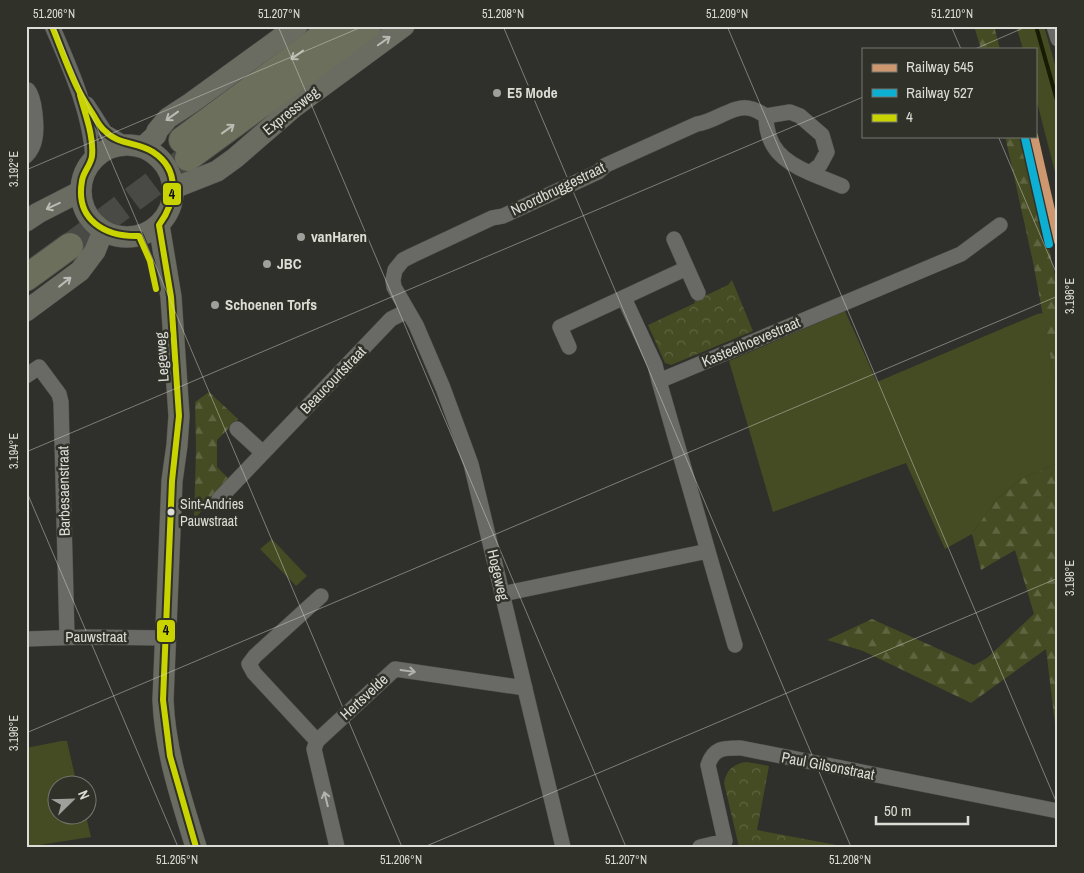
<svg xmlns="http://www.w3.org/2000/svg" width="1084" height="873" viewBox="0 0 1084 873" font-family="'Archivo Narrow',sans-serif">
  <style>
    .green { fill: #454b22 }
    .forest { fill: url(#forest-firs) }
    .park { fill: url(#park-crowns) }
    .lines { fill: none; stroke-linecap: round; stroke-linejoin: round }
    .stream { stroke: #181b04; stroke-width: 4 }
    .highway-tunnel { stroke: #494a45; stroke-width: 26; stroke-dasharray: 26 13; stroke-linecap: butt }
    .street-casing { stroke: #4a4b47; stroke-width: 16 }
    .secondary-casing { stroke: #4a4b47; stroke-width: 22 }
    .highway-casing { stroke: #4a4b47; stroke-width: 28 }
    .street { stroke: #696966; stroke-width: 15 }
    .secondary { stroke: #6a6c62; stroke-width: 21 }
    .highway { stroke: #6c6f5b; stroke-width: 26 }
    .bus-1-casing { stroke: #303229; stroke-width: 10 }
    .bus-1 { stroke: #c8d300; stroke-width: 6 }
    .rail-1-casing { stroke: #303229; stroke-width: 11 }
    .rail-2-casing { stroke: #303229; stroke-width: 11 }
    .rail-1 { stroke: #cd976f; stroke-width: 8 }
    .rail-2 { stroke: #0dafd3; stroke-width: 8 }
    .oneway { stroke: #babbb4 }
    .oneway2 { stroke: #babcb2 }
    .oneway3 { stroke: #b4b4af }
    .ticks { fill: none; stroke: #dcddd7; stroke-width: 1; stroke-opacity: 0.45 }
    .poi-dot { fill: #9fa09b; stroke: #303229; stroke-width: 2 }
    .bus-dot { fill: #dcddd7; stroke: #303229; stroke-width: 2 }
    .labels { text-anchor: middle; stroke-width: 5; stroke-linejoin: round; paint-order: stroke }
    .bus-label { font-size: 14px; fill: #dcddd7; stroke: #303229; text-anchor: start }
    .poi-label { font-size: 15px; font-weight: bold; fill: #dcddd7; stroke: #303229; text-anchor: start }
    .street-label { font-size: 15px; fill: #dcddd7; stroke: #303229 }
    .line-badge { stroke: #303229; stroke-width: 2 }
    .pale-badge-label { font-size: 14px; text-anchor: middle; font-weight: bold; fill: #111 }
    .neatline { fill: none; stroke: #dcddd7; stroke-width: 2 }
    .ticks-label { font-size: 12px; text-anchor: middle; fill: #dcddd7 }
  </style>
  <defs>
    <pattern id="forest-firs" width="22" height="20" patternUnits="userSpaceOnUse" patternTransform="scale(1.25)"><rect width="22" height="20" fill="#454b22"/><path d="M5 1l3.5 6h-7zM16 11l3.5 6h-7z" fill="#5f6441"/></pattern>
    <pattern id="park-crowns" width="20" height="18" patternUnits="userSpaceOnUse" patternTransform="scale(1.25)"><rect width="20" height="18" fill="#454b22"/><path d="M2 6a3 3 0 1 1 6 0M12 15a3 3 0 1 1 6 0" fill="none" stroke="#5f6441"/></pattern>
  </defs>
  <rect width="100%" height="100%" fill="#2f302b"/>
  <path class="green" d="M 1016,26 L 1044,26 L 1058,75 L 1058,184 L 1035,94 L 1035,49 L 1023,49 Z
    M 845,311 L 877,382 L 1037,314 L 1043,313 L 1058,397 L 1058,463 L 1019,480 L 995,501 L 972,534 L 945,549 L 906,463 L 773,512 L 729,361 Z
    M 272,539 L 307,576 L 296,586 L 260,549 Z
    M 61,741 L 67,741 L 77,785 L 58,786 L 58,816 L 86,816 L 91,837 L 26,847 L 26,748 Z"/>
  <path class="forest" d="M 974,26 L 994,26 L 1000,49 L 981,49 Z
    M 1005,136 L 1024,136 L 1058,289 L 1058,397 L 1033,262 Z
    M 209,392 L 238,419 L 217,440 L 217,467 L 228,478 L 211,497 L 213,499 L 194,519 L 196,449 L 195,402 Z
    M 1058,463 L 1058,749 L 1046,649 L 971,703 L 863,651 L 827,640 L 872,619 L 974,665 L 987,658 L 1034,614 L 1015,550 L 981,570 L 972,534 L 995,501 L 1019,480 Z"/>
  <path class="park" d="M 732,280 L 753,331 L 671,365 L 665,363 L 648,325 L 695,303 L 694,301 L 728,285 Z
    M 747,762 L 769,766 L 757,830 L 847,847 L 739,847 L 724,783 C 726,770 734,763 747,762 Z"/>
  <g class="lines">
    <path class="stream" d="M 1036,26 L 1058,104"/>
    <path class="highway-tunnel" d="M 70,246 L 188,158"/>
    <defs>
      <path id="street" d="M 52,26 C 70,68 90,111 93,158
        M 1054,26 L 1058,39
        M 87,104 L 105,132 L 125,144
        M 26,156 C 31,151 34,145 35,138 C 37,127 35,98 28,90
        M 810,173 L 842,186
        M 674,239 L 698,293
        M 624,298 L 655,365 L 659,381
        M 569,347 L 560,327 L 687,268
        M 26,376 L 39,367 L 59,394 L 61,402 L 67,637
        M 237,429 L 263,453
        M 219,499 L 391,319 L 407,311
        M 502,594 L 708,551
        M 26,639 L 86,637 L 165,638
        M 735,645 L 659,381 L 961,254 L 1000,225
        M 317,741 L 254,673 L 249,664 L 255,656 L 321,596
        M 337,847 L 314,749 L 317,741 L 395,669 L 525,688
        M 563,847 L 471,464 L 443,388 L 416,325 L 394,287 L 393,280 L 395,270 L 403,260 L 413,255 L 492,218 L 503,216 L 598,172 L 606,165 L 697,124 C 716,122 734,103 752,109 C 757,110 762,114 766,116 L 790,112 L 800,116 L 822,135 L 827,152 L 820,165 L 810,173 C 784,162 766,148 766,116
        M 700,847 L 725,841 L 708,765 C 714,747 724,748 741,748 L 1058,811"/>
      <path id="secondary" d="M81 191a46 46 0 1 1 92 0a46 46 0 1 1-92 0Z
        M 143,147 L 156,135 L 157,131 L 168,118 L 191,103 L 297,26
        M 174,188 L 217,171 L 235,158 L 294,107 L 404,26
        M 26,221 L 38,213 L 81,191
        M 159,225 L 171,297 L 179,416 L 177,445 L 172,481 L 163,700 C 165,751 181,798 196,847
        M 26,311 L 80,271 L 95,251 L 103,231"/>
      <path id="highway" d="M 182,140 L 336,26
        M 188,158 L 368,26
        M 26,278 L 70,246"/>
    </defs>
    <use href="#street" class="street-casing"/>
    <use href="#secondary" class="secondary-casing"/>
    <use href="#highway" class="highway-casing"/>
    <use href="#street" class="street"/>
    <use href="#secondary" class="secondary"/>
    <use href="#highway" class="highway"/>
    <defs>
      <path id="bus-1" d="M 52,26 C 61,48 69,72 80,93 C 84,101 89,108 94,116 C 97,121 100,127 105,131 C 118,145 138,142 153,152 C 181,170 176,202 159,225 L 171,297 L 179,416 L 172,481 L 163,700 L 170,756 L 196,847
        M 80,95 C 85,114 94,136 92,156 C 91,165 83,172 82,181 C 75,220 105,237 139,236 L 150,261 L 156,289"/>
    </defs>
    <use href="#bus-1" class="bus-1-casing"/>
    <use href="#bus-1" class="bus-1"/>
    <defs>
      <path id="rail-1" d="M 1034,136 L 1058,241"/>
      <path id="rail-2" d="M 1025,138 L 1049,244"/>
    </defs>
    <use href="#rail-1" class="rail-1-casing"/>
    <use href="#rail-2" class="rail-2-casing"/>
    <use href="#rail-1" class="rail-1"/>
    <use href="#rail-2" class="rail-2"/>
  </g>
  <defs><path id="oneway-shaft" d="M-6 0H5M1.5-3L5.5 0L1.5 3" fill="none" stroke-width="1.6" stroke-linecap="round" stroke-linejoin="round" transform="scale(1.25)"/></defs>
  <g class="oneway">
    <use href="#oneway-shaft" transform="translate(384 41) rotate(-35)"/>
    <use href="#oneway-shaft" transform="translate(172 116) rotate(144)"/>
    <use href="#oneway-shaft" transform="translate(53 206) rotate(155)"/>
    <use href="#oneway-shaft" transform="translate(65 282) rotate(-38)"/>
  </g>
  <g class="oneway2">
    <use href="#oneway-shaft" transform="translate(297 55) rotate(144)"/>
    <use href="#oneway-shaft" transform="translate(228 129) rotate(-36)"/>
  </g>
  <g class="oneway3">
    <use href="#oneway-shaft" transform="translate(408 671) rotate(8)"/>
    <use href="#oneway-shaft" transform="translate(326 799) rotate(-104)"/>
  </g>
  <path class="ticks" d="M 54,26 L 402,847M 278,26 L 626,847M 503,26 L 851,847M 727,26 L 1058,806M 951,26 L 961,49M 975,49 L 1028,26M 998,136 L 1058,277M 26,170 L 364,26M 26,452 L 863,97M 26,490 L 178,847M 26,733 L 1058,296M 424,847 L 1058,578"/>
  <g class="poi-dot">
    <circle cx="497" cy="93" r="5"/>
    <circle cx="301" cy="237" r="5"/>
    <circle cx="267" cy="264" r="5"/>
    <circle cx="215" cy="305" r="5"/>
  </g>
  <circle class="bus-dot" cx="171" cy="512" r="4.5"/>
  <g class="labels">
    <g class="bus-label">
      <text x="180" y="509">Sint-Andries<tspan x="180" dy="17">Pauwstraat</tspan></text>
    </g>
    <g class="poi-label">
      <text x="507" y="98">E5 Mode</text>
      <text x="311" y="242">vanHaren</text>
      <text x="277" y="269">JBC</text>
      <text x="225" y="310">Schoenen Torfs</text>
    </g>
    <g class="street-label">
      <text transform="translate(291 111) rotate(-39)" y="5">Expressweg</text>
      <text transform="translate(558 189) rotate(-26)" y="5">Noordbruggestraat</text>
      <text transform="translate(751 342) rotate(-23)" y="5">Kasteelhoevestraat</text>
      <text transform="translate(162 357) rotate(-94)" y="5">Legeweg</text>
      <text transform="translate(333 380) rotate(-46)" y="5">Beaucourtstraat</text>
      <text transform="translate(64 491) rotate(-91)" y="5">Barbesaenstraat</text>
      <text transform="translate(498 575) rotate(77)" y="5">Hogeweg</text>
      <text x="96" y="642">Pauwstraat</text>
      <text transform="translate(364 697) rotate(-43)" y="5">Hertsvelde</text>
      <text transform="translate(828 766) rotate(11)" y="5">Paul Gilsonstraat</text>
    </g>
  </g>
  <g class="line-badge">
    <rect x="162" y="182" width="20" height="24" rx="5" fill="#c8d300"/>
    <rect x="156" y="619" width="20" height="24" rx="5" fill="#c8d300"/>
  </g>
  <g class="pale-badge-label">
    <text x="172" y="199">4</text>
    <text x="166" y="635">4</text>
  </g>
  <rect width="1084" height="873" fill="none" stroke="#303229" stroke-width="55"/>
  <rect x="862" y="48" width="175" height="90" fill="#303229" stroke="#75766f"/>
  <rect x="872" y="64" width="25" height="8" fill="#cd976f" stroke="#75766f"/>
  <text x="906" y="72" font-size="15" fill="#dcddd7">Railway 545</text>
  <rect x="872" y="89" width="25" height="8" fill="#0dafd3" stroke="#75766f"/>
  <text x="906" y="98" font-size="15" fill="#dcddd7">Railway 527</text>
  <rect x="872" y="114" width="25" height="8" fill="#c8d300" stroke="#75766f"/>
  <text x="906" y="122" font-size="15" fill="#dcddd7">4</text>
  <g transform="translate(72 800) rotate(67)"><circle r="24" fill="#303229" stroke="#75766f"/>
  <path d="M0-4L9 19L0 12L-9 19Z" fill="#9fa09b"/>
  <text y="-8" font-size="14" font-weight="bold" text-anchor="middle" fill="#dcddd7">N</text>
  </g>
  <path d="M876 816v8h92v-8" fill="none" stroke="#dcddd7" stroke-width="2.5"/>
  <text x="884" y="816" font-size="15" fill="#dcddd7" stroke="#303229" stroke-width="4" paint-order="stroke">50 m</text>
  <rect x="28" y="28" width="1028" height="818" class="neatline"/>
  <g class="ticks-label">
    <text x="54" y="18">51.206°N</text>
    <text x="279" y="18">51.207°N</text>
    <text x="503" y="18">51.208°N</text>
    <text x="727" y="18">51.209°N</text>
    <text x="952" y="18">51.210°N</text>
    <text transform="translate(14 169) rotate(-90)" y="4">3.192°E</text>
    <text transform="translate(1070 296) rotate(-90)" y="4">3.196°E</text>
    <text transform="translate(14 451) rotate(-90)" y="4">3.194°E</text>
    <text transform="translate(1070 578) rotate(-90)" y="4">3.198°E</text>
    <text transform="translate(14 733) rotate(-90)" y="4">3.196°E</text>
    <text x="177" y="864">51.205°N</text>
    <text x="401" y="864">51.206°N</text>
    <text x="626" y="864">51.207°N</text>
    <text x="850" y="864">51.208°N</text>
  </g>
</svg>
